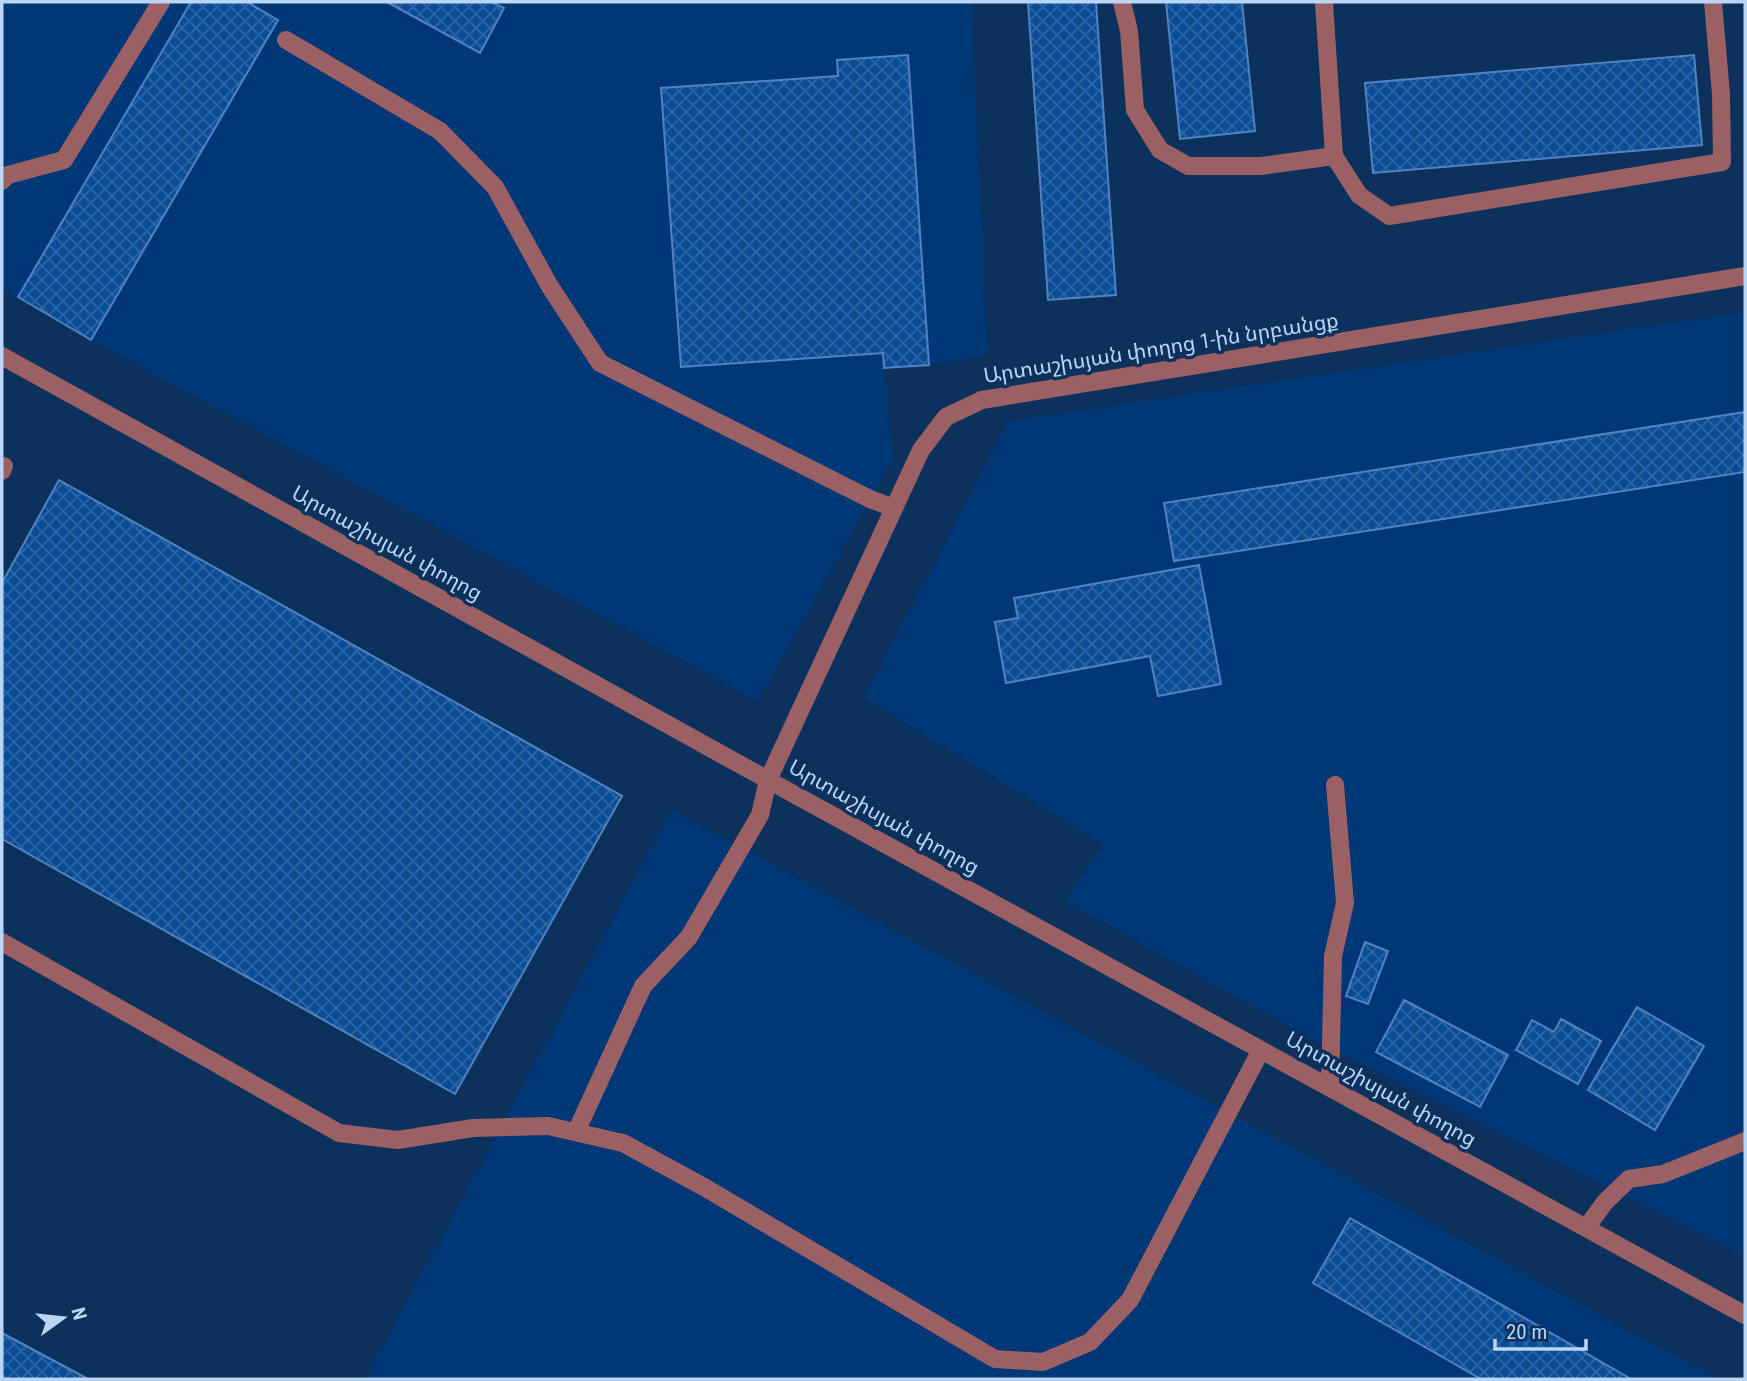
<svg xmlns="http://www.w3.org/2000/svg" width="1747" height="1381" viewBox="0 0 1747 1381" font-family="'Roboto Condensed','Noto Sans Armenian',sans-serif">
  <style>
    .built { fill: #003877 }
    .building { fill: url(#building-cross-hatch); stroke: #5282c1; stroke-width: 2 }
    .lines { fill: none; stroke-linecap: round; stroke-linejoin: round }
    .minor { stroke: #9a6064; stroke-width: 18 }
    .labels { text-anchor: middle; stroke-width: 7; stroke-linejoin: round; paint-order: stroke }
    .street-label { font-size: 21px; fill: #bbd5f7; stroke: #0c315c }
  </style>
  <defs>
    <pattern id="building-cross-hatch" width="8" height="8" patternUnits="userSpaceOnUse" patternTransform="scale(1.75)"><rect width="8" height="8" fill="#0a4d96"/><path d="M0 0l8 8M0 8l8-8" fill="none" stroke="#2c66a5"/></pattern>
  </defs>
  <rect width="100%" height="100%" fill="#0c315c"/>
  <path class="built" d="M 2,2 L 971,2 L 988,354 L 929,365 L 884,368 L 893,458 L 758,701 L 91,340 L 2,289 Z
    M 1745,312 L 1745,1257 L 1312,1039 L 1065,901 L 1103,844 L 864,698 L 1009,421 Z
    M 672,810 L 1718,1379 L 365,1379 Z"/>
  <path class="building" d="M 191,2 L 247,2 L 278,20 L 91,340 L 18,297 Z
    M 387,2 L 492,2 L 504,8 L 480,53 Z
    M 1028,2 L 1096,2 L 1116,295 L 1048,300 Z
    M 1166,2 L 1242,2 L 1255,131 L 1180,139 Z
    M 908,55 L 929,365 L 884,368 L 883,353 L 681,367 L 661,88 L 838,76 L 837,60 Z
    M 1694,55 L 1702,145 L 1373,173 L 1365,83 Z
    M 1745,412 L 1745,472 L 1174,561 L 1164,503 Z
    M 59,480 L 622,796 L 455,1094 L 2,839 L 2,583 Z
    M 1199,565 L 1221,684 L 1158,696 L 1150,656 L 1006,683 L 995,622 L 1018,618 L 1014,598 Z
    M 1365,942 L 1388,951 L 1368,1004 L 1346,996 Z
    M 1404,1000 L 1508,1055 L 1480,1107 L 1376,1052 Z
    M 1637,1007 L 1704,1046 L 1655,1130 L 1588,1090 Z
    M 1561,1019 L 1601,1041 L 1578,1084 L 1516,1050 L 1532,1020 L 1554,1032 Z
    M 1350,1218 L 1631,1379 L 1481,1379 L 1313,1283 Z
    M 2,1333 L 88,1379 L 2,1379 Z"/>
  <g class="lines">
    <path class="minor" d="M 1122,2 L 1129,31 L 1135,110 L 1160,150 L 1188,166 L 1261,166 L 1334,156
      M 1324,2 L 1334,156 L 1359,195 L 1389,216 L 1722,162 L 1721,94 L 1713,2
      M 286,40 L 440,131 L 495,187 L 549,285 L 600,363 L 870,499 L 894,508
      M 2,181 L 8,175 L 64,160 L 161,2
      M 2,356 L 768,780 L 1745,1315
      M 2,471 L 4,466
      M 2,942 L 339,1133 L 398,1140 L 473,1128 L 548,1126 L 623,1143 L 704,1187 L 995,1359 L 1043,1362 L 1090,1342 L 1130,1300 L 1261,1050
      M 1330,1087 L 1333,956 L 1345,903 L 1335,785
      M 576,1132 L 643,986 L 689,937 L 760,815 L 768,780 L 921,450 L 946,417 L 982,400 L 1745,276
      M 1586,1228 L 1605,1202 L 1629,1179 L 1663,1174 L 1745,1141"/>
  </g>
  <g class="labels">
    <g class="street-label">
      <text transform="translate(1161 348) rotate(-9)" y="7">Արտաշիսյան փողոց 1-ին նրբանցք</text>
      <text transform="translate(387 543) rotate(29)" y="7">Արտաշիսյան փողոց</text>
      <text transform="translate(884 817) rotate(29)" y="7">Արտաշիսյան փողոց</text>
      <text transform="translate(1381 1089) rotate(29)" y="7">Արտաշիսյան փողոց</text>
    </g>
  </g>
  <rect width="1747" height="1381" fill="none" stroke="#bbd5f7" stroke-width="7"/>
  <g transform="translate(63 1318) rotate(75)" stroke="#0c315c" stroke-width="5" paint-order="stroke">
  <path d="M0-5L12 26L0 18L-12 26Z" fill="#bbd5f7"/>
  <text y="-10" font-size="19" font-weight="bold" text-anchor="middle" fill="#bbd5f7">N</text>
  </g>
  <path d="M1495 1339v10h91v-10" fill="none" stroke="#bbd5f7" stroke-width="3.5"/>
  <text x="1506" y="1339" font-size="21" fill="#bbd5f7" stroke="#0c315c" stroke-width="5" paint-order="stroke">20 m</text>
</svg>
